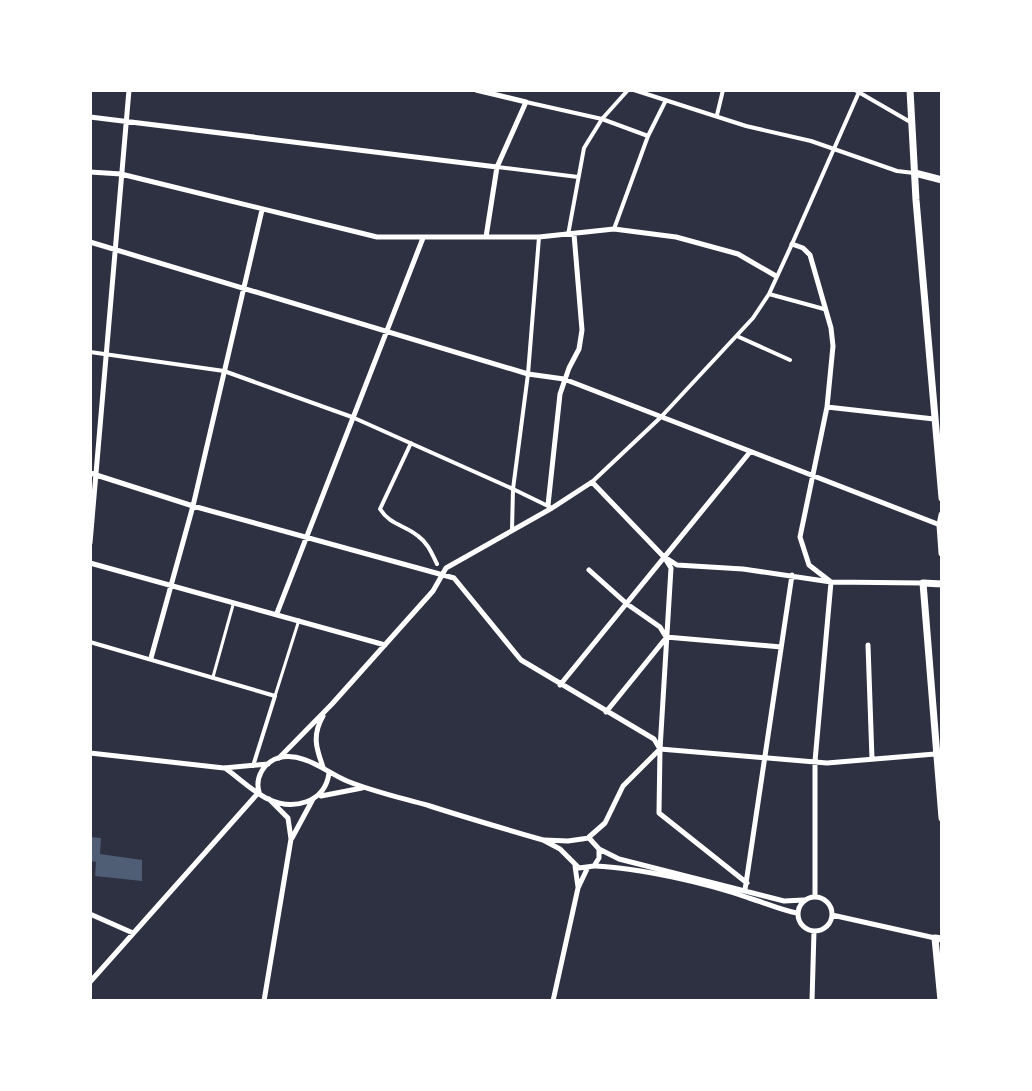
<svg xmlns="http://www.w3.org/2000/svg" width="1032" height="1091" viewBox="0 0 1032 1091" font-family="'Fira Sans Condensed',sans-serif">
  <style>
    .water { fill: #4f5d75 }
    .lines { fill: none; stroke-linecap: round; stroke-linejoin: round }
    .service { stroke: #fff; stroke-width: 3 }
    .pedestrian { stroke: #fff; stroke-width: 4 }
    .minor { stroke: #fff; stroke-width: 5 }
    .tertiary { stroke: #fff; stroke-width: 7 }
  </style>
  <rect width="100%" height="100%" fill="#2d3142"/>
  <path class="water" d="M 90,837 L 101,838 L 100,854 L 142,860 L 142,881 L 95,876 L 96,862 L 90,861 Z"/>
  <g class="lines">
    <path class="service" d="M 213,677 L 233,605
      M 275,696 L 299,620"/>
    <path class="pedestrian" d="M 634,90 L 746,126 L 811,141 L 897,171 L 914,173
      M 855,90 L 912,123
      M 526,102 L 602,119 L 648,136
      M 717,115 L 723,90
      M 497,167 L 578,177
      M 614,229 L 648,136 L 666,100
      M 568,235 L 584,148 L 602,119 L 628,90
      M 769,294 L 824,309
      M 739,337 L 790,360
      M 90,352 L 224,371 L 352,417 L 513,489 L 528,374 L 539,237
      M 411,443 L 380,509 C 390,525 405,525 418,536 C 428,543 432,554 437,564
      M 592,482 L 661,417 L 753,318 L 769,294 L 792,244 L 859,92
      M 512,530 L 513,489 L 550,507
      M 90,642 L 275,696 L 253,766"/>
    <path class="minor" d="M 476,90 L 526,102 L 497,167 L 486,237
      M 90,117 L 497,167
      M 90,172 L 121,174 L 377,237 L 539,237 L 614,229 L 676,237 L 738,254 L 776,276
      M 90,242 L 528,374 L 564,379 L 940,525
      M 792,244 L 803,248 L 810,255 L 831,328 L 833,346 L 827,407 L 800,537 L 809,565 L 831,582 L 815,761 L 815,896
      M 827,407 L 934,419
      M 90,473 L 193,506 L 454,578 L 521,660 L 654,739 L 660,749
      M 548,505 L 560,394 L 569,368 L 579,349 L 582,330 L 574,234
      M 90,543 L 129,90
      M 666,560 L 671,568 L 660,749 L 659,813 L 747,883
      M 90,563 L 385,645
      M 589,570 L 627,604 L 660,627 L 666,637 L 781,647
      M 277,613 L 423,238
      M 868,645 L 872,759
      M 151,658 L 193,506 L 262,210
      M 560,685 L 750,452
      M 606,712 L 666,638
      M 660,749 L 827,763 L 935,754
      M 90,753 L 224,768 L 268,764
      M 279,758 L 332,704 L 433,591 L 446,568 L 552,508 L 592,482 L 663,556 L 677,565 L 743,569 L 831,582 L 923,583
      M 323,767 C 316,748 312,735 323,716
      M 225,768 C 239,778 253,792 268,799 C 293,811 325,803 329,773
      M 259,792 C 255,778 263,763 278,758 C 303,751 326,772 347,781 C 374,792 402,798 430,806 C 467,818 505,829 543,840 L 560,849 L 579,868 L 594,866 L 599,858 L 599,849
      M 321,796 L 362,788
      M 589,837 L 605,823 L 623,786 L 659,750
      M 292,838 L 313,799
      M 544,840 L 568,841 L 589,838 L 599,849 L 619,859 L 784,901 L 804,900
      M 575,866 L 578,887
      M 595,866 C 639,868 707,883 749,898 C 766,903 780,910 797,913
      M 745,890 L 792,575
      M798 914a17 17 0 1 1 34 0a17 17 0 1 1-34 0Z
      M 90,914 L 133,933
      M 832,915 L 935,938
      M 90,982 L 259,792
      M 264,1001 L 291,839 L 288,818 L 269,799
      M 553,1001 L 578,888 L 587,869
      M 812,1001 L 814,931"/>
    <path class="tertiary" d="M 910,90 L 916,200 L 942,498
      M 915,173 L 942,180
      M 942,515 L 940,525 L 942,553
      M 942,584 L 923,583 L 942,818
      M 941,1001 L 935,938 L 942,939"/>
  </g>
  <rect width="1032" height="1091" fill="none" stroke="#ffffff" stroke-width="184"/>
</svg>
